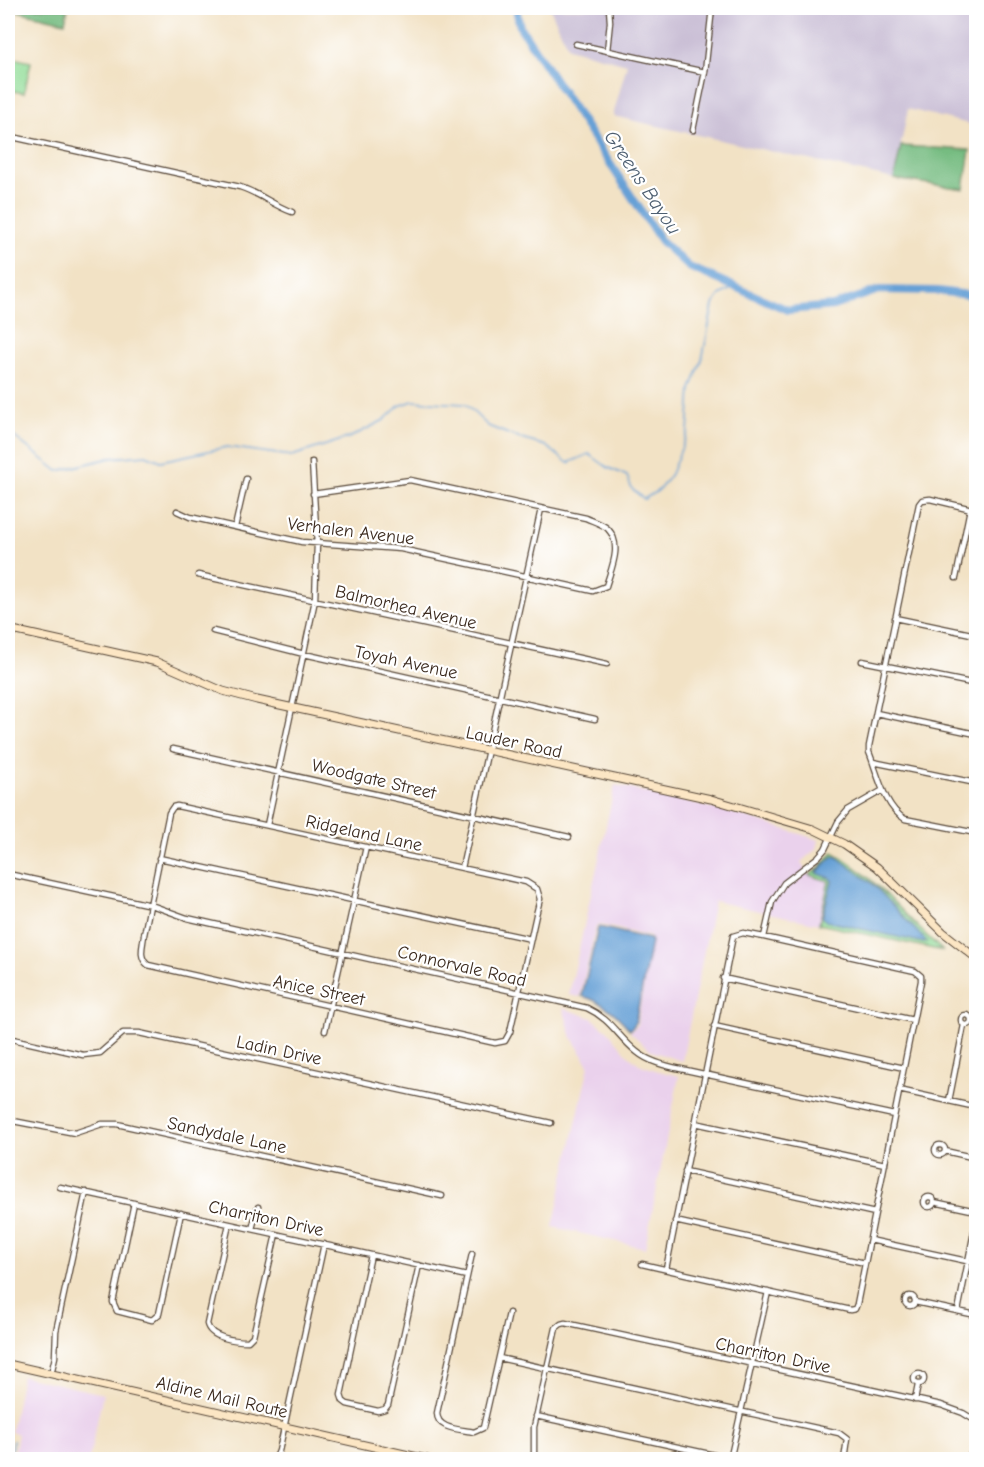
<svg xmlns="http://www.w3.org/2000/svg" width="984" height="1467" viewBox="0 0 984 1467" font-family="'Comic Neue',sans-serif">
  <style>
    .built { fill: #ead1ec }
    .industrial { fill: #cabfd6 }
    .green { fill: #93dd99; stroke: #67845c; stroke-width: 1.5 }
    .forest { fill: #76bc81; stroke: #587350; stroke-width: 1.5 }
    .water { fill: #66a0d6; stroke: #50657a; stroke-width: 1.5 }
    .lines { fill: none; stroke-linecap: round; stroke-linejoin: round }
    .stream { stroke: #66a0d6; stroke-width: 1.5 }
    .river { stroke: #66a0d6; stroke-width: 8 }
    .street-casing { stroke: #564637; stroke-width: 7 }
    .secondary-casing { stroke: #564637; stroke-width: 9 }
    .street { stroke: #fff; stroke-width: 4.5 }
    .secondary { stroke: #fce6c4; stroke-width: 7 }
    .labels { text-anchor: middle; stroke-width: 4.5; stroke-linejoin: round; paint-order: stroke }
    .street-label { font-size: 18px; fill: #3b2a1e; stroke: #fff }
    .water-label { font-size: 20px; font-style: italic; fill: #4e5f71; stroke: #fff }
  </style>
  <rect width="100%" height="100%" fill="#fff"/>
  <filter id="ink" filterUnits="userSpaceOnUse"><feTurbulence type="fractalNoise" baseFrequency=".0167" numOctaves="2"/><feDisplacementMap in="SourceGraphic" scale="12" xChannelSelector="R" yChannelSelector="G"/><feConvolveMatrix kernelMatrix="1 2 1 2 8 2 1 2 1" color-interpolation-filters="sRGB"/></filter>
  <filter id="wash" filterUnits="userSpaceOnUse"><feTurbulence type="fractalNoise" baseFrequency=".008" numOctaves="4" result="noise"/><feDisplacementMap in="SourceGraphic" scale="24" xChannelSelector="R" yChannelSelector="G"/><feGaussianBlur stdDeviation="1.35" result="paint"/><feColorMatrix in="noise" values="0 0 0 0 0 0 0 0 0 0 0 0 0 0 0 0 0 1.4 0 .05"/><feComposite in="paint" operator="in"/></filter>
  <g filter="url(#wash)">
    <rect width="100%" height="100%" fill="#f2e2c5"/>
    <path class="built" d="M 615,785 L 733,813 L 819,840 L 817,848 L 801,862 L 809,875 L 829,881 L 819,924 L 714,901 L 682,1061 L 651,1051 L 630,1032 L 637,1025 L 651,937 L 606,926 L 599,925 L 596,927 L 580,997 L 569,995 Z
      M 563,1008 L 592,1018 L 608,1031 L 627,1054 L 639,1064 L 658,1071 L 679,1076 L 645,1248 L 553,1227 L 589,1065 L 572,1038 Z
      M 22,1376 L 103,1394 L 89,1459 L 13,1459 L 18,1434 L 11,1432 Z"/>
    <path class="industrial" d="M 550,8 L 976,8 L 976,109 L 973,125 L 908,109 L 894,179 L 613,116 L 627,64 L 568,48 Z"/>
    <path class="green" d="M 8,57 L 31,62 L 24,93 L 8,90 Z
      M 833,852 C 877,877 905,918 943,951 L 819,924 L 829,881 L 809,875 L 818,869 Z"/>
    <path class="forest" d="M 8,8 L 68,8 L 65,22 L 8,9 Z
      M 901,146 L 970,150 L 964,189 L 894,179 Z"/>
    <path class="water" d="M 836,856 L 874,885 L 927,942 L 924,943 L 826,921 L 822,917 L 832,881 L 830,878 L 816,873 L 832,857 Z
      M 599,927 L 650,939 L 651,942 L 635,1024 L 630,1030 C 616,1013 603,1002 582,996 L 598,928 Z"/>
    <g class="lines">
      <path class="stream" d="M 8,432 L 58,471 L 110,458 L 146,455 L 161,461 L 227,447 L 292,456 L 351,437 L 384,420 L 399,406 L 413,401 L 465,404 L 488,426 L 521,439 L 546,446 L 568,463 L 589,454 L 607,467 L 627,476 L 632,489 L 644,499 L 659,490 L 671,474 L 688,432 L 691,389 L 702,360 L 713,305 L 720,295 L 735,287
        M 9,1460 L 13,1440"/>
      <path class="river" d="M 516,8 L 520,27 L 661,241 L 689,267 L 788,310 L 833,306 L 879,290 L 938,291 L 976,296"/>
    </g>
  </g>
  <g filter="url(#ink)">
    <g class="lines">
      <defs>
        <path id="street" d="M 576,44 L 705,72
          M 607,51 L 610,22 L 609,8
          M 693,130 L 705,72 L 712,8
          M 8,136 L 240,187 C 259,193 273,205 292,212
          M 976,510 L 930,499 L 922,500 L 919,504 L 869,746 L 869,752 C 878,774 884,807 905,819 L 976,833
          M 177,511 L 190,517 L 302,542 L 401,549 L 593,591 L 606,586 C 611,569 623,545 608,529 C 603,524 592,521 586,518 L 410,480 L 313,494
          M 235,527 L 246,479
          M 198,575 L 607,664
          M 956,578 L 970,509
          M 895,618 L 976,635
          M 213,631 L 304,654 L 595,719
          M 862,661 L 976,684
          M 876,713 L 976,734
          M 173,749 L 569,837
          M 873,762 L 976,783
          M 177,806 L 526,882 L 537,889 L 540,899 L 536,915 L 510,1032 L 505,1041 L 495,1043 L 148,965 C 138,957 143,946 144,935 L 169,813 L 173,807 Z
          M 267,825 L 315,600 L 317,544 L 312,462
          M 159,858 L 531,939
          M 462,868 L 541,509
          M 8,874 L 151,905 L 187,918 L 587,1008 C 611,1019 618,1037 637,1052 C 649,1062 666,1066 681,1069 L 894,1115
          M 764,937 L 772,902 L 784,883 L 818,857 L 825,849 L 838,822 L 848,810 L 883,790
          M 723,978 L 913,1020
          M961 1020a5 5 0 1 1 10 0a5 5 0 1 1-10 0Z
          M 714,1026 L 904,1068
          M 325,1031 L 366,847
          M 8,1038 L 83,1055 L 100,1053 L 123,1033 L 139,1033 L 551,1123
          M 899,1090 L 976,1107
          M 949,1101 L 964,1025
          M 8,1120 L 75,1133 L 102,1124 L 117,1124 L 442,1196
          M 695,1123 L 885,1164
          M935 1150a5 5 0 1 1 10 0a5 5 0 1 1-10 0Z
          M 945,1151 L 976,1158
          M 685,1171 L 875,1213
          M 60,1187 L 467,1276
          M924 1202a5 5 0 1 1 10 0a5 5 0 1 1-10 0Z
          M 934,1202 L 976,1211
          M 134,1203 L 113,1302 L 117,1311 L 152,1320 L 159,1314 L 181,1213
          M 675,1221 L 865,1263
          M 229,1224 L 207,1324 C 210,1338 235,1341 248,1341 L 253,1336 L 276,1234
          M 252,1229 L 258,1207
          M 870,1240 L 976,1263
          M 472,1254 L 437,1413 C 437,1430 461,1429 474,1432 L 483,1428 L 509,1313
          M 371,1255 L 341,1395 L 343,1401 L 347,1404 L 378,1411 L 385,1409 L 388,1405 L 419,1265
          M 642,1264 C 711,1280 780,1295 850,1310 L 855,1309 L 857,1304 L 921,981 L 921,976 L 915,971 L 764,937 L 743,933 L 733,936 L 666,1269
          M905 1301a5 5 0 1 1 10 0a5 5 0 1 1-10 0Z
          M 915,1302 L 976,1315
          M 958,1311 L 976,1222
          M 499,1358 L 839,1433 L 847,1439 L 844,1460
          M914 1379a5 5 0 1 1 10 0a5 5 0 1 1-10 0Z
          M 51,1374 L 55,1357 L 56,1331 L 86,1192
          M 915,1400 L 918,1385
          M 536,1416 L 737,1460
          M 275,1460 L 279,1451 L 324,1244
          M 534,1460 L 534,1427 L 556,1328 L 561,1324 L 565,1323 L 941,1405 L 963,1413 L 976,1421
          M 730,1460 L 768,1292"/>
        <path id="secondary" d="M 8,629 L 157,662 L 223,691 L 257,700 L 711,799 L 813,829 L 844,844 L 877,867 L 943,932 L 976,958
          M 8,1364 L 431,1460
          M 969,1460 L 976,1447"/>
      </defs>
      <use href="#street" class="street-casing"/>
      <use href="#secondary" class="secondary-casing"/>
      <use href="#street" class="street"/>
      <use href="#secondary" class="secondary"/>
    </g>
  </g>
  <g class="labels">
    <g class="street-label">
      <text transform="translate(351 531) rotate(7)" y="6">Verhalen Avenue</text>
      <text transform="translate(406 607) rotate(13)" y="6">Balmorhea Avenue</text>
      <text transform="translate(406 662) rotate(12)" y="6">Toyah Avenue</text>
      <text transform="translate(514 742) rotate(12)" y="6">Lauder Road</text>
      <text transform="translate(374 779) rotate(13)" y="6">Woodgate Street</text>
      <text transform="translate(364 833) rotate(12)" y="6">Ridgeland Lane</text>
      <text transform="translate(462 966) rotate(13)" y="6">Connorvale Road</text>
      <text transform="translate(319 990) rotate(12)" y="6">Anice Street</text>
      <text transform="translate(279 1050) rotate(12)" y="6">Ladin Drive</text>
      <text transform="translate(227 1135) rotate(12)" y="6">Sandydale Lane</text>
      <text transform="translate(266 1218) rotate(12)" y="6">Charriton Drive</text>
      <text transform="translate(773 1355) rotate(12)" y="6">Charriton Drive</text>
      <text transform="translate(222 1397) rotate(13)" y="6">Aldine Mail Route</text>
    </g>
    <g class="water-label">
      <text transform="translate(643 182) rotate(56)" y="7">Greens Bayou</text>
    </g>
  </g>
  <rect width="984" height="1467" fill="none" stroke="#fff" stroke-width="30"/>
</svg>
